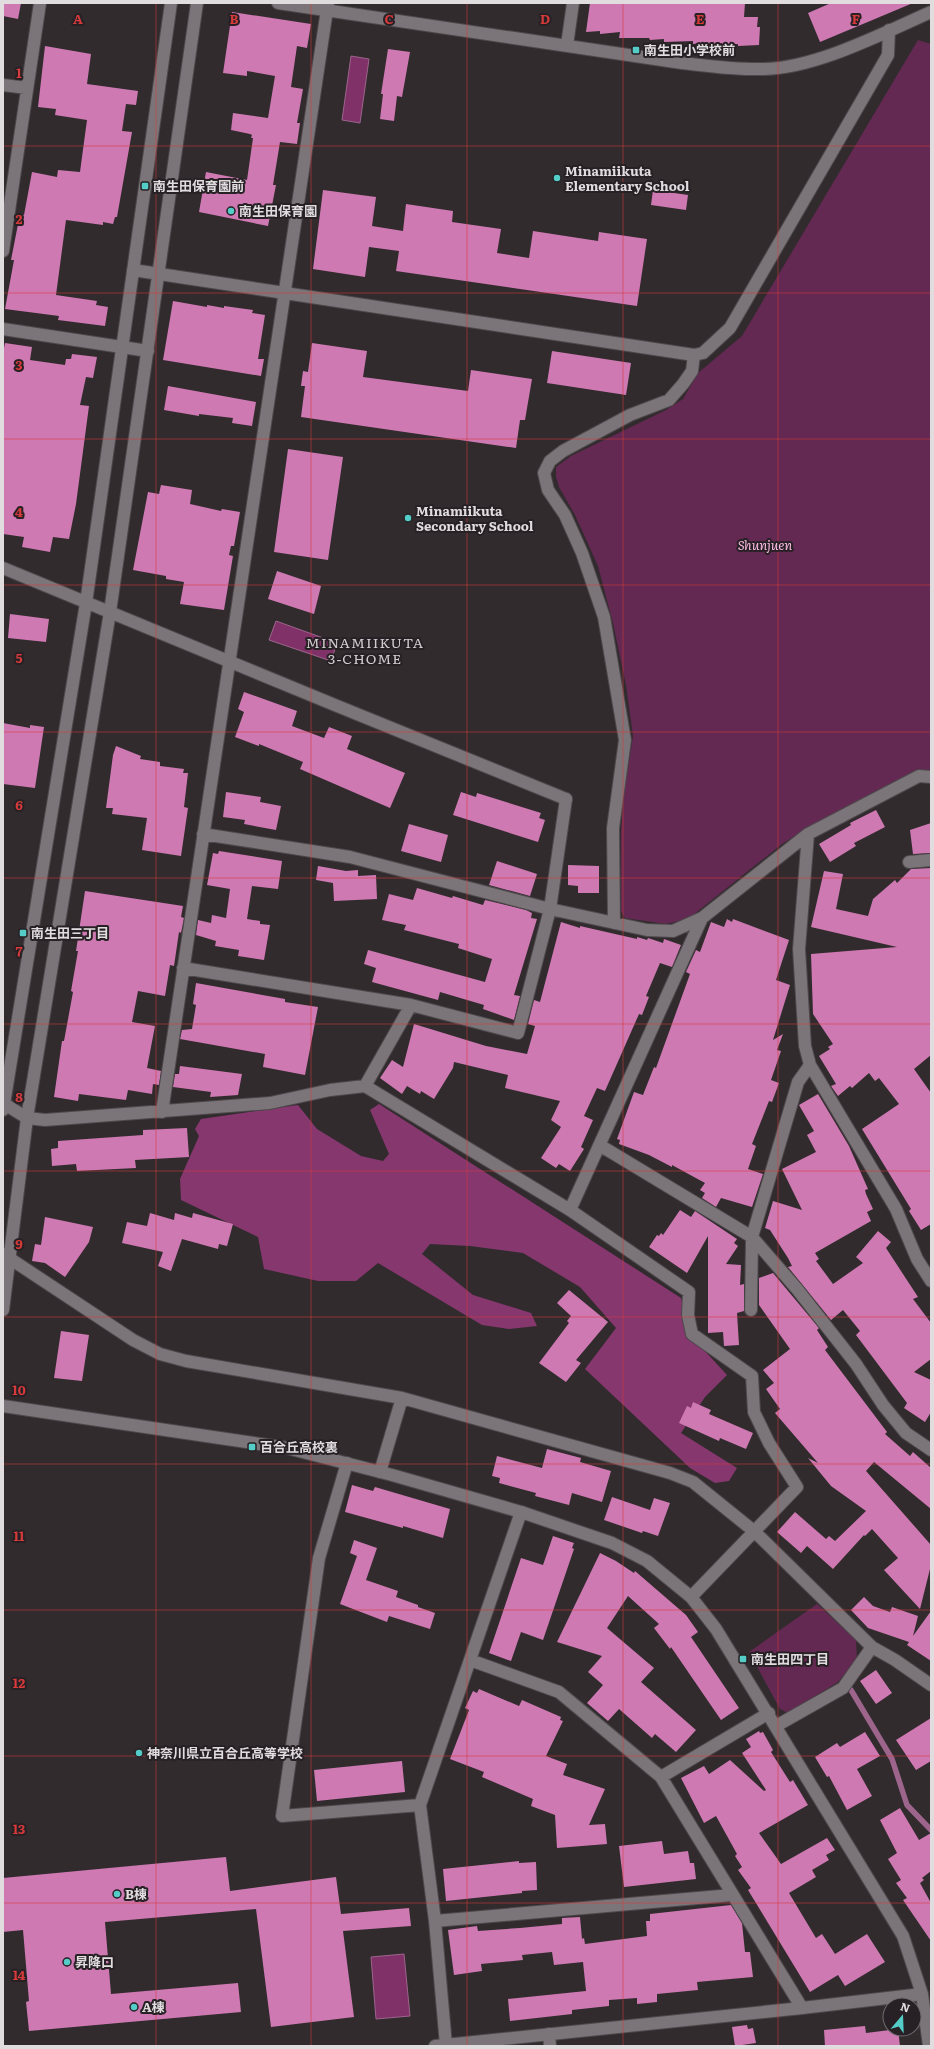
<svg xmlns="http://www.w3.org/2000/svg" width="934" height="2049" viewBox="0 0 934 2049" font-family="Literata,'Noto Sans JP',serif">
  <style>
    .green { fill: #642952 }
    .forest { fill: #86376e }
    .water { fill: #803168; stroke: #9d658c }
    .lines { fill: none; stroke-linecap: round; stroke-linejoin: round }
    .stream { stroke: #9d658c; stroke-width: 5.5 }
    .building { fill: #cf79b2 }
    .street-casing { stroke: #4d484b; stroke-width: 14 }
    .secondary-casing { stroke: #4d484b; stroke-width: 14 }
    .street { stroke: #7b7478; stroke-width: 12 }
    .secondary { stroke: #7b7478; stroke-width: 12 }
    .grid { fill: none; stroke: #d73a3a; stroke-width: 1; stroke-opacity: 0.55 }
    .poi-dot { fill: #54cdc8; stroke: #272125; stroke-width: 1.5 }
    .labels { text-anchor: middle; stroke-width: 4; stroke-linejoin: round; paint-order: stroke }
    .poi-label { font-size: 13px; font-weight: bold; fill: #e1dddf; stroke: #272125; text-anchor: start }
    .park-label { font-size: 13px; font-style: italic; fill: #fbb8e3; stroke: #272125 }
    .neighbourhood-label { font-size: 14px; letter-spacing: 1px; fill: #d1cace; stroke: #272125 }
    .grid-label { font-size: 13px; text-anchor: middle; font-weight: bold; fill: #d73a3a; stroke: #272125; stroke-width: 4; stroke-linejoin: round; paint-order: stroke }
  </style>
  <rect width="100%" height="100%" fill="#312b2e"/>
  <path class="green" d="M 918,40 L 931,44 L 931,772 L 809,827 L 782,844 L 688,919 L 666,924 L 625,918 L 621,911 L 621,831 L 624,793 L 633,736 L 626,685 L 613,623 L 598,566 L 575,515 L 559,487 L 556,477 L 556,467 L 571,456 L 666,410 L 683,399 L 698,373 L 742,336 Z
    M 817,1604 L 856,1640 L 857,1659 L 838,1682 L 788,1713 L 780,1709 L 749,1652 Z"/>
  <path class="forest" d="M 379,1104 L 681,1298 L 691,1336 L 727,1375 L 705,1397 L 681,1433 L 737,1468 L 729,1481 L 715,1483 L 690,1468 L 585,1369 L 616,1328 L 580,1287 L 523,1253 L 470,1246 L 430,1244 L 422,1254 L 473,1295 L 531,1313 L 537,1326 L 509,1329 L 482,1325 L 378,1263 L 356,1281 L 318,1281 L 264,1269 L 258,1237 L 181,1200 L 180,1179 L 199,1136 L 195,1129 L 201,1119 L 298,1105 L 317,1129 L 361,1156 L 383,1161 L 389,1154 L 370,1110 Z"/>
  <path class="water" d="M 351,56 L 369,59 L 360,123 L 342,120 Z
    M 276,621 L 337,643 L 331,661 L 269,640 Z
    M 404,1954 L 410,2016 L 376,2019 L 371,1957 Z"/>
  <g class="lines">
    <path class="stream" d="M 851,1690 L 892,1759 L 907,1805 L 931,1830"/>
  </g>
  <path class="building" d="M 3,3 L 21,3 L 18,19 L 3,16 Z
    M 590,3 L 745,3 L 744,17 L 758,17 L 757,27 L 760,27 L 759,45 L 738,46 L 738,44 L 722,46 L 722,43 L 708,45 L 708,42 L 693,44 L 693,41 L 664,42 L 664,39 L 650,40 L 649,38 L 619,38 L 620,32 L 600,34 L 600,31 L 586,32 Z
    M 831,3 L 913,3 L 820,42 L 808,13 Z
    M 232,12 L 311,24 L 307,48 L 297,46 L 291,87 L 303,89 L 297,123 L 300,123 L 297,144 L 280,142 L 273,185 L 276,185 L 268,226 L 199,212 L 206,172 L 247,180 L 253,138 L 251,138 L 252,135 L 250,134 L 231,130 L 233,113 L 268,118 L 275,76 L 247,71 L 247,76 L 223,73 Z
    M 45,46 L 91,54 L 87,84 L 138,91 L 136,105 L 126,104 L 122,131 L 132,132 L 117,217 L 115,217 L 113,224 L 103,222 L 103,225 L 66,220 L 56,295 L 97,301 L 96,305 L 108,307 L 105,326 L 58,320 L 59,316 L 5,309 L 14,260 L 11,260 L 20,214 L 24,215 L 32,172 L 57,177 L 58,170 L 80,172 L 82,157 L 87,120 L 55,115 L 56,109 L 38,107 Z
    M 388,49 L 410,52 L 402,97 L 397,96 L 394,121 L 380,119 L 383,94 L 381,94 Z
    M 323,190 L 376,197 L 372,226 L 403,231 L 406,204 L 453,211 L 452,222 L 501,229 L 497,253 L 529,258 L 533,231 L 598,241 L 599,232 L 647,239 L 637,306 L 396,271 L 399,251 L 369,247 L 365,277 L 313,269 Z
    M 653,190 L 688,195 L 686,210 L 651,205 Z
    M 173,301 L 207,307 L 207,305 L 224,308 L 224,306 L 253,310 L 252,313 L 265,315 L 258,359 L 264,359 L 261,376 L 163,360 Z
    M 5,343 L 32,347 L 30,360 L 65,365 L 66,359 L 71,359 L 72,354 L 97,357 L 93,378 L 86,377 L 80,405 L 89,406 L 76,504 L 69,539 L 53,537 L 50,552 L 22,547 L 24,537 L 3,534 L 3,353 Z
    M 312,343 L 367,351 L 363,377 L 468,391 L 471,370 L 532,379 L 525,420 L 520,420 L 516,448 L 301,417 L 305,386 L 301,386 L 303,371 L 308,372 Z
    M 552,351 L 631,363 L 626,395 L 547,383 Z
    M 168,386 L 256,402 L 252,426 L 232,423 L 233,418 L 199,414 L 199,416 L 164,410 Z
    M 288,449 L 343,457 L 328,560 L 274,552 Z
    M 161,485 L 192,490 L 190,504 L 221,511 L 222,509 L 240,512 L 234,546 L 231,546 L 229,555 L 233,556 L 224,610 L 180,604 L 184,582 L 166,579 L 166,576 L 133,570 L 148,492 L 159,494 Z
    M 277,571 L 321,586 L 314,614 L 268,599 Z
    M 10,614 L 49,619 L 46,642 L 8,638 Z
    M 244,692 L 297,711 L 292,726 L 324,738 L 329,727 L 352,736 L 347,749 L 405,773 L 390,808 L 300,769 L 303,762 L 259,744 L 259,746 L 235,737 L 244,712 L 238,709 Z
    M 3,723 L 30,728 L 30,725 L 44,727 L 35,788 L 3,784 Z
    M 116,746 L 141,756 L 140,759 L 160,762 L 160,766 L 184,769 L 183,773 L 188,773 L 184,807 L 188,808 L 181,856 L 142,850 L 147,818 L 112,814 L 113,808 L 106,808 L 113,755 Z
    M 226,792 L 261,797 L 260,802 L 281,806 L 276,830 L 244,824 L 245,820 L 223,817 Z
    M 461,792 L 476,797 L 477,793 L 541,813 L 539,818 L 545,820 L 538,842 L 453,815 Z
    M 876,810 L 885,827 L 854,843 L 856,846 L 830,862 L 819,844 L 851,825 L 850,823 Z
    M 931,823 L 931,853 L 913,854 L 910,830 Z
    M 409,824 L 448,835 L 441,862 L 401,851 Z
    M 219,851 L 282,861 L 278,889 L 252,886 L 247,919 L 260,921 L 260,924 L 270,925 L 264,960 L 238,956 L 239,950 L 215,946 L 216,941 L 196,935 L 198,920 L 211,923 L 212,915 L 226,918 L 230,889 L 207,885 L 213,853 L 218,854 Z
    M 497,861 L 537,874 L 530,896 L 489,885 Z
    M 568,865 L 599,866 L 599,893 L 578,893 L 578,886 L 568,885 Z
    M 318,866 L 346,871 L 358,870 L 358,876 L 376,875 L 377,899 L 334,901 L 333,883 L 316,880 Z
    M 931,868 L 931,1055 L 914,1069 L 931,1093 L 931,1224 L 921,1230 L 909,1211 L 911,1209 L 862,1129 L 899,1104 L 879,1078 L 875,1081 L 869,1073 L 852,1088 L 850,1086 L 838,1096 L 831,1086 L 836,1084 L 819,1056 L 830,1049 L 828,1047 L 833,1044 L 813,1014 L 811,954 L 897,947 L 811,927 L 824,871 L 843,874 L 836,909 L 868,916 L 873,899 L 895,880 L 897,883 L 911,869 Z
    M 417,888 L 452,898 L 453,896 L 483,905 L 485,900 L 526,910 L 532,913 L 531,918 L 537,919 L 514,995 L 520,996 L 514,1020 L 483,1009 L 484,1005 L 440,992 L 438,1000 L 372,982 L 376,968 L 364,964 L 368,950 L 485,982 L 492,959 L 458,948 L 459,944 L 404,930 L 406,925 L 382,920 L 389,894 L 413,900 Z
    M 85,891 L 183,906 L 181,917 L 184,918 L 181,933 L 179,932 L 174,966 L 170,965 L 165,996 L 138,991 L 132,1022 L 155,1026 L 147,1068 L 161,1071 L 159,1085 L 153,1084 L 152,1094 L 128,1090 L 126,1100 L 79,1094 L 78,1101 L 54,1097 L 62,1041 L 64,1041 L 73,992 L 71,991 L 78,951 L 76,951 Z
    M 727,919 L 732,922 L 733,919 L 789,940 L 776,980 L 790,985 L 773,1040 L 783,1034 L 777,1050 L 781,1051 L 771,1080 L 779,1083 L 772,1102 L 769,1101 L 752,1144 L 756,1146 L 748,1169 L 763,1174 L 752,1207 L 721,1198 L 716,1207 L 702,1198 L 705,1193 L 700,1190 L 705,1183 L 672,1165 L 672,1167 L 649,1155 L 619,1144 L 620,1140 L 617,1139 L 634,1092 L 643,1095 L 654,1067 L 656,1068 L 690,974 L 686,972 L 696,950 L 700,952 L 711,922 L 724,927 Z
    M 561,922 L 580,928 L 580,926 L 637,939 L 637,937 L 647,940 L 648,938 L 663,943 L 664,939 L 681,945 L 672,967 L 660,963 L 646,996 L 649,997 L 642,1015 L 639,1014 L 605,1091 L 597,1088 L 584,1116 L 593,1120 L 581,1147 L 584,1149 L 570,1171 L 559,1164 L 556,1168 L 541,1158 L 561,1127 L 551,1120 L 560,1101 L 505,1088 L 508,1075 L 454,1062 L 453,1068 L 434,1099 L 421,1091 L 420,1094 L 407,1086 L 402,1094 L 380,1078 L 392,1060 L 403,1067 L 414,1024 L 486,1046 L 527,1054 L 535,1026 L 528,1024 L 534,1000 L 540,1002 Z
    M 196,983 L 285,999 L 285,1002 L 318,1007 L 305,1075 L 263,1067 L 265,1054 L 180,1039 L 182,1030 L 192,1029 L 196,1005 L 193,1004 Z
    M 180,1066 L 242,1074 L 238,1095 L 210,1097 L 211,1092 L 173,1087 L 175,1074 L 179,1074 Z
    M 818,1094 L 849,1146 L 868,1189 L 865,1190 L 866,1194 L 873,1209 L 867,1212 L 871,1221 L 815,1253 L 819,1259 L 816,1261 L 833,1284 L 863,1263 L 856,1257 L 878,1231 L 891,1242 L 886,1248 L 918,1297 L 913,1299 L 931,1323 L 931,1359 L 914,1372 L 931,1380 L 931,1412 L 925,1422 L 904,1408 L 907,1403 L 856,1335 L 860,1331 L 843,1310 L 831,1320 L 788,1267 L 792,1266 L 788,1258 L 770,1230 L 765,1228 L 773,1201 L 802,1210 L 782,1169 L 816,1152 L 807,1135 L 814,1131 L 799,1105 Z
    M 187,1128 L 189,1157 L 135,1160 L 136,1168 L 77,1171 L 76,1164 L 52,1166 L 51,1149 L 58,1148 L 58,1141 L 143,1135 L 143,1130 Z
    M 680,1210 L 691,1217 L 695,1211 L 737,1239 L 734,1243 L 738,1246 L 726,1264 L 741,1265 L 740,1285 L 744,1284 L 744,1311 L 737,1313 L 739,1345 L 724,1346 L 723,1332 L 708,1333 L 708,1236 L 687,1273 L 649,1247 L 657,1235 L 659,1236 L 661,1233 L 663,1235 Z
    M 150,1213 L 174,1220 L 175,1213 L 192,1218 L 193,1213 L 233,1224 L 227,1246 L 219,1244 L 218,1249 L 182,1239 L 171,1271 L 158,1266 L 163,1252 L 122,1243 L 127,1222 L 147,1226 Z
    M 45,1217 L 93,1227 L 89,1242 L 65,1277 L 45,1263 L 32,1261 L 35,1244 L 41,1245 Z
    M 773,1273 L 819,1328 L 817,1330 L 828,1347 L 825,1350 L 887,1432 L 885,1434 L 910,1456 L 913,1452 L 931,1468 L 931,1509 L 874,1462 L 866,1471 L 931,1545 L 931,1565 L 920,1609 L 884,1570 L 898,1558 L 872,1529 L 865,1536 L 864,1535 L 833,1569 L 807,1546 L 801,1553 L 777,1532 L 795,1512 L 826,1539 L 829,1536 L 835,1541 L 866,1511 L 831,1486 L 808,1458 L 818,1463 L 775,1413 L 780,1409 L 766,1389 L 774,1383 L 763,1370 L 790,1349 L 759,1305 L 759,1278 Z
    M 569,1290 L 608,1322 L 576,1360 L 581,1363 L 566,1382 L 539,1363 L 569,1323 L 567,1321 L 571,1316 L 557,1303 Z
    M 61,1331 L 89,1335 L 82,1381 L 54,1378 Z
    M 693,1402 L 711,1410 L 709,1414 L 753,1433 L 746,1449 L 720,1438 L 719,1441 L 679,1423 L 687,1406 L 691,1408 Z
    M 547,1449 L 581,1458 L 580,1462 L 611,1471 L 602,1502 L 572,1493 L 569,1505 L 535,1496 L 536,1493 L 499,1483 L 500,1478 L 492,1476 L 497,1456 L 542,1468 Z
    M 352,1485 L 373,1491 L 375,1487 L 450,1509 L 443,1538 L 403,1526 L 403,1528 L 345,1512 Z
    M 612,1497 L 650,1510 L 654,1498 L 670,1503 L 658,1536 L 643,1531 L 642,1533 L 604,1520 Z
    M 553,1536 L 574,1543 L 572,1548 L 574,1549 L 543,1640 L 521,1632 L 511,1661 L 489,1653 L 521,1558 L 543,1565 Z
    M 354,1540 L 377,1548 L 366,1580 L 398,1591 L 396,1597 L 418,1605 L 418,1607 L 435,1613 L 430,1629 L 389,1616 L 387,1622 L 340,1604 L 357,1556 L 350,1553 Z
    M 600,1553 L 616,1561 L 634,1573 L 635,1571 L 686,1615 L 698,1632 L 691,1637 L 739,1708 L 721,1720 L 671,1647 L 670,1649 L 654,1628 L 659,1624 L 628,1596 L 607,1628 L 654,1668 L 641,1682 L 696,1730 L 676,1752 L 655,1734 L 652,1738 L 619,1709 L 608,1721 L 587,1703 L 603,1685 L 588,1672 L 602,1656 L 557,1642 Z
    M 864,1597 L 873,1606 L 890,1612 L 892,1607 L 918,1616 L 913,1636 L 931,1611 L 931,1661 L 907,1645 L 909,1642 L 868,1628 L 851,1610 Z
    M 876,1670 L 892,1693 L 876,1704 L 860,1681 Z
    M 479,1689 L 519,1706 L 522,1700 L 561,1717 L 560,1720 L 563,1721 L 546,1756 L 567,1764 L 563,1775 L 605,1789 L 589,1825 L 605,1824 L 607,1844 L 557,1848 L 555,1815 L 531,1806 L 533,1799 L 482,1777 L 484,1772 L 450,1759 L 469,1710 L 465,1708 L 473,1691 L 477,1693 Z
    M 931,1718 L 931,1761 L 916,1770 L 896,1740 Z
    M 759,1731 L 760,1733 L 763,1732 L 773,1750 L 771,1752 L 790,1782 L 793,1780 L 808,1805 L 759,1833 L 781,1864 L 827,1838 L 835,1850 L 826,1855 L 829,1860 L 812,1870 L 816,1877 L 789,1893 L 816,1938 L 822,1934 L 835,1954 L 867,1934 L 885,1962 L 845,1986 L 838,1975 L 810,1992 L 748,1890 L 751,1888 L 738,1870 L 742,1867 L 735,1856 L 737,1854 L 716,1816 L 704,1823 L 681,1778 L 704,1766 L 709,1774 L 730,1760 L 764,1791 L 766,1790 L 742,1753 L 751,1747 L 746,1739 Z
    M 865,1732 L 880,1756 L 857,1769 L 872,1796 L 847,1810 L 829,1776 L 827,1777 L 815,1757 L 837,1743 L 840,1747 Z
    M 402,1761 L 405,1792 L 317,1801 L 314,1770 Z
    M 900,1808 L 919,1840 L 931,1833 L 931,1871 L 922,1878 L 924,1880 L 920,1883 L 931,1903 L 931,1941 L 903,1900 L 907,1898 L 896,1883 L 901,1880 L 888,1859 L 897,1853 L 880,1820 Z
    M 662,1841 L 664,1854 L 688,1851 L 690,1863 L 694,1863 L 696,1879 L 624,1887 L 619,1846 Z
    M 226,1857 L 230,1891 L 336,1877 L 341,1914 L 409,1908 L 411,1926 L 343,1931 L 354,2017 L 271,2027 L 256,1909 L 105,1922 L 111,1994 L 238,1983 L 241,2012 L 29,2031 L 26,2002 L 29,2001 L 23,1930 L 3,1932 L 3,1878 Z
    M 519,1861 L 519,1863 L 536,1862 L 537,1890 L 522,1891 L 522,1893 L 446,1901 L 443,1869 Z
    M 731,1905 L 742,1923 L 745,1952 L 750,1952 L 753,1977 L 697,1982 L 698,1990 L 657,1994 L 657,2002 L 637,2004 L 637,1998 L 609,2000 L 609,2006 L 572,2010 L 572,2014 L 510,2021 L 508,1999 L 586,1991 L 583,1962 L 554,1965 L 552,1952 L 522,1955 L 523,1960 L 481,1964 L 482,1971 L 454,1975 L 448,1930 L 477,1926 L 478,1931 L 520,1928 L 562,1924 L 562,1918 L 580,1917 L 582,1939 L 584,1938 L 585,1944 L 647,1936 L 646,1921 L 650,1921 L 650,1914 Z
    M 747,2025 L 748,2029 L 753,2028 L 756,2043 L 735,2046 L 732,2027 Z
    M 865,2026 L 866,2033 L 898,2029 L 900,2046 L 825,2046 L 824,2030 Z"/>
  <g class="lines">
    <defs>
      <path id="street" d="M 3,85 L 27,88
        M 3,251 L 40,3
        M 3,329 L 148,351
        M 203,834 L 350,857 L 550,909 L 647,930 L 673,931 L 702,918 L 808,834 L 919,776 L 931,777
        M 909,862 L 931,860
        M 614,923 L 613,828 L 625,740 L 604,617 L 582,553 L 565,515 L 548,490 L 544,473 L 550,461 L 563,451 L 630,415 L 669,400 L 683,384 L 692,371 L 694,355
        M 183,968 L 411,1005 L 518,1033 L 550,909 L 566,799
        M 810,1065 L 896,1209 L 917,1259 L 931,1281
        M 365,1086 L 411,1005
        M 3,1103 L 27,1118 L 45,1120 L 270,1103 L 330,1090 L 365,1086 L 570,1210 L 689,1292 L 688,1315 L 692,1334 L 752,1376 L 754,1412 L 769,1443 L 797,1487 L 691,1597
        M 162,1112 L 328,3
        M 601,1146 L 752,1237 L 797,1289 L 856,1364 L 883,1405 L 906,1433 L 931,1450
        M 570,1210 L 702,918
        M 3,1254 L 133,1340 L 160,1354 L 186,1361 L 402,1398 L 670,1473 L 693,1482 L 755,1532 L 872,1647 L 895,1660 L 931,1685
        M 751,1310 L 752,1237 L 798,1082 L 810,1065 L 805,1046 L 799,949 L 808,834
        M 347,1463 L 319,1558 L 282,1816 L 420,1805
        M 380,1472 L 402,1398
        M 470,1660 L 559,1692 L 661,1777 L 802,2008
        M 776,1726 L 843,1688 L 872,1647
        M 661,1777 L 769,1713
        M 435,1921 L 732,1895
        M 549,2034 L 550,2046
        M 446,2045 L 435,1921 L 420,1805 L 521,1512"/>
      <path id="secondary" d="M 278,3 L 682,63 C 709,66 737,70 764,69 C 817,68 883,33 931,12
        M 567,45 L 573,3
        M 133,270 L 694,355 L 703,353 L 730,328 L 888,55 L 889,30
        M 3,568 C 190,646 378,723 566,799
        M 3,1110 L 86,603 L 171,3
        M 3,1310 L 27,1118 L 110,612 L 197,3
        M 3,1406 L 287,1448 L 392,1475 L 521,1512 L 612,1543 L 647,1561 L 691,1597 L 716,1629 L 903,1936 L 922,1994 L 929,2046
        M 435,2046 L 802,2008 L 922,1994"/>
    </defs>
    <use href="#street" class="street-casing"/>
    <use href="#secondary" class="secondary-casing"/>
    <use href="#street" class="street"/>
    <use href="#secondary" class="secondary"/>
  </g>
  <path class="grid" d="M 156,3 L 156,2046M 311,3 L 311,2046M 467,3 L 467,2046M 623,3 L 623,2046M 778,3 L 778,2046M 3,146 L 931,146M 3,293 L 931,293M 3,439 L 931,439M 3,585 L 931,585M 3,732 L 931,732M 3,878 L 931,878M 3,1024 L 931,1024M 3,1171 L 931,1171M 3,1317 L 931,1317M 3,1464 L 931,1464M 3,1610 L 931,1610M 3,1756 L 931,1756M 3,1903 L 931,1903"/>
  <g class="poi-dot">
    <rect x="632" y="46" width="8" height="8" rx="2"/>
    <circle cx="557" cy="178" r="4"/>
    <rect x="141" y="182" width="8" height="8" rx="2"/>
    <circle cx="231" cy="211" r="4"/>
    <circle cx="408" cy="518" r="4"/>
    <rect x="19" y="929" width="8" height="8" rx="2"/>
    <rect x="248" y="1443" width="8" height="8" rx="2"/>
    <rect x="739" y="1655" width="8" height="8" rx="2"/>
    <circle cx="139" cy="1753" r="4"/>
    <circle cx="117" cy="1894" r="4"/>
    <circle cx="67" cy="1962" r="4"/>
    <circle cx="134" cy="2007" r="4"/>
  </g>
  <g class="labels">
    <g class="poi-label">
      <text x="644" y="55">南生田小学校前</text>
      <text x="565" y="176">Minamiikuta<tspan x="565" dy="15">Elementary School</tspan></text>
      <text x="153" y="191">南生田保育園前</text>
      <text x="239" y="216">南生田保育園</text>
      <text x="416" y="516">Minamiikuta<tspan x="416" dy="15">Secondary School</tspan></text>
      <text x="31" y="938">南生田三丁目</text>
      <text x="260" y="1452">百合丘高校裏</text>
      <text x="751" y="1664">南生田四丁目</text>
      <text x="147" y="1758">神奈川県立百合丘高等学校</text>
      <text x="125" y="1899">B棟</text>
      <text x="75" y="1967">昇降口</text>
      <text x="142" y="2012">A棟</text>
    </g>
    <g class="park-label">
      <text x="765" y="550">Shunjuen</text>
    </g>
    <g class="neighbourhood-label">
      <text x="365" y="648">MINAMIIKUTA<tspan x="365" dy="16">3-CHOME</tspan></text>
    </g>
  </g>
  <g class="grid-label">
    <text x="78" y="24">A</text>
    <text x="234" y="24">B</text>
    <text x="389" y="24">C</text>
    <text x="545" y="24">D</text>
    <text x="700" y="24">E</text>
    <text x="856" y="24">F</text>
    <text x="19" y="78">1</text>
    <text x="19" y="224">2</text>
    <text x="19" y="370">3</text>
    <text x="19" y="517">4</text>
    <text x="19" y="663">5</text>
    <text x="19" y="810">6</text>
    <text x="19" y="956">7</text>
    <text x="19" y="1102">8</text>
    <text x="19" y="1249">9</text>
    <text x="19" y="1395">10</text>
    <text x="19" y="1541">11</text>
    <text x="19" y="1688">12</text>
    <text x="19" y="1834">13</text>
    <text x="19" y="1980">14</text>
  </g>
  <rect width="934" height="2049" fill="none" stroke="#e1dddf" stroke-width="8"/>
  <g transform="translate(902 2017) rotate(19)"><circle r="19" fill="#272125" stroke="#716c6f"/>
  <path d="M0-3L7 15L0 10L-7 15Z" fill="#54cdc8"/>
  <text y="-6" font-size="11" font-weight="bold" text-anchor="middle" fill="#e1dddf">N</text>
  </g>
</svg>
